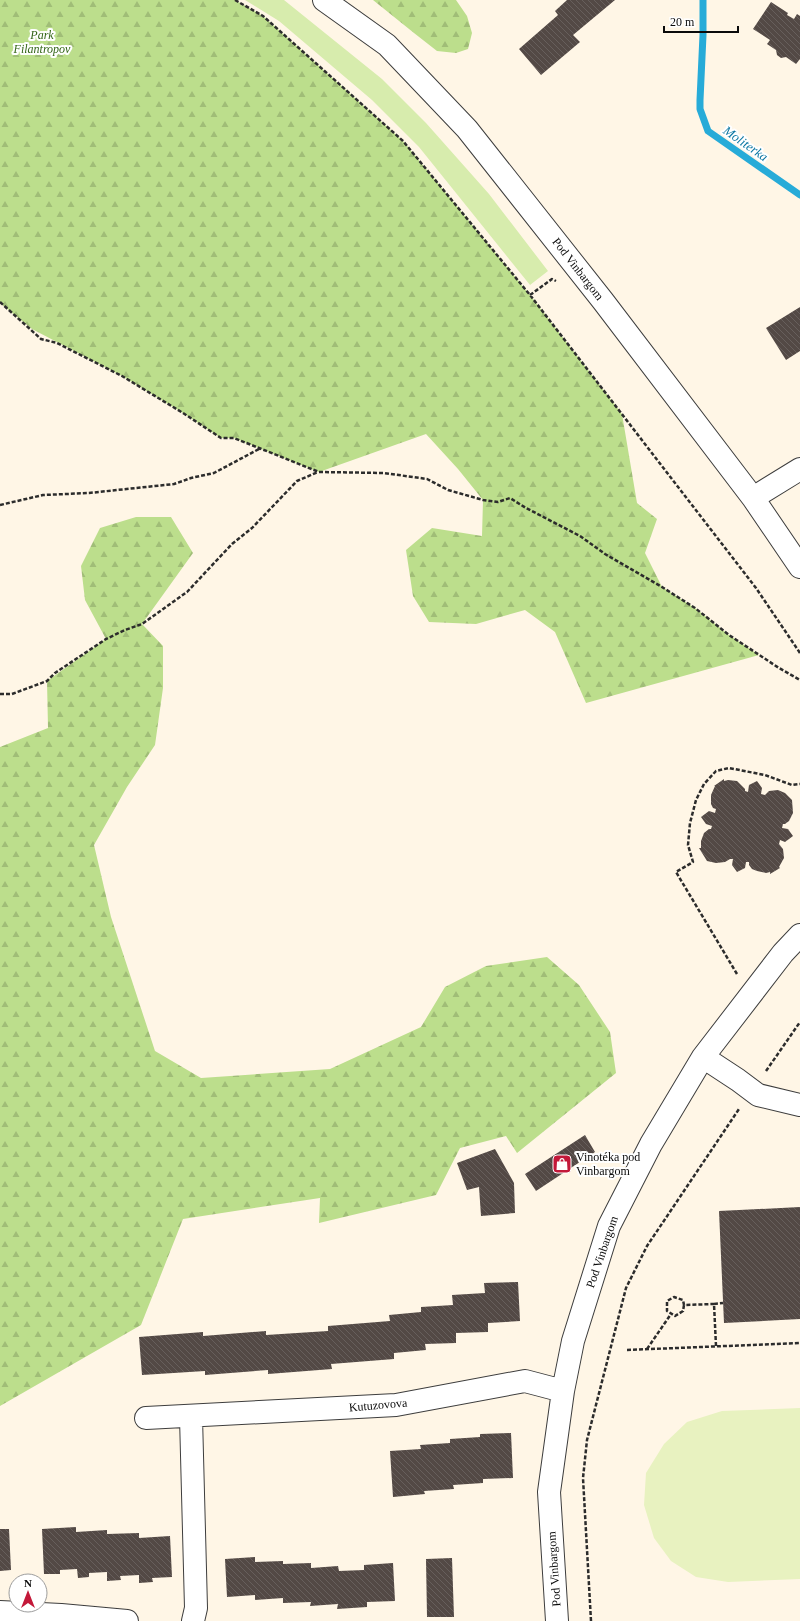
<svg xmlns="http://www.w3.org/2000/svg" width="800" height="1621" viewBox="0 0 800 1621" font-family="Georgia,serif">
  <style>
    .grass { fill: #d7ecad }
    .forest { fill: url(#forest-firs) }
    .pitch { fill: #e8f2c0 }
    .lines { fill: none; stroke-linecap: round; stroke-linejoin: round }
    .stream { stroke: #27abd8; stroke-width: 7 }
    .building { fill: url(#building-back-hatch) }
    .minor-casing { stroke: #3d3d3d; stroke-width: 24 }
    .path { stroke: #2c2c2c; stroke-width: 2.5; stroke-dasharray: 4 2; stroke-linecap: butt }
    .minor { stroke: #fff; stroke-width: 22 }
    .labels { text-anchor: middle; stroke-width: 4; stroke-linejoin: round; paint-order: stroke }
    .park-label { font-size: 12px; font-style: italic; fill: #326516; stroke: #fff }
    .street-label { font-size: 12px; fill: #0a0a0a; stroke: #fff }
    .poi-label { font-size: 12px; fill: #0a0a0a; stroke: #fff; text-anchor: start }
    .water-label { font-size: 13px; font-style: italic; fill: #0b77a3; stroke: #fff }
  </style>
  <defs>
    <pattern id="forest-firs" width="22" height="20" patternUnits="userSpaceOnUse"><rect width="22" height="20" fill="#bcde8c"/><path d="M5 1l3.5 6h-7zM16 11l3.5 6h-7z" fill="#a0bd77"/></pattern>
    <pattern id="building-back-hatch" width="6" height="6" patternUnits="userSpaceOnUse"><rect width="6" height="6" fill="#534945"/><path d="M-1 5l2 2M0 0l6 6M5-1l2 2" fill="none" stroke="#675f5c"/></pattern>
  </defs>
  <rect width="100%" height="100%" fill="#fff6e6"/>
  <path class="grass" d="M 245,0 L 284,0 L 382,79 L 426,123 L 489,194 L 548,271 L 530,285 L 419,147 L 372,100 L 279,21 Z"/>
  <path class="forest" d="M 0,0 L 235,0 L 263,16 L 403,141 L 530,295 L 622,414 L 637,503 L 657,519 L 645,553 L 662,587 L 695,608 L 729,635 L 759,655 L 586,703 L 555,632 L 525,610 L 476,624 L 429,622 L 413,596 L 406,550 L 432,528 L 482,536 L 483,500 L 458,469 L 426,434 L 319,472 L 234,438 L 221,438 L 183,413 L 122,376 L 32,329 L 0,303 Z
    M 373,0 L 456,0 L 467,16 L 472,33 L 468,49 L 456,53 L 437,51 L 414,33 Z
    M 136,517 L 171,517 L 193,553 L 142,624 L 163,646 L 163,688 L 155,745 L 127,787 L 94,845 L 111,917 L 155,1051 L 201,1078 L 330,1069 L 421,1027 L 445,987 L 486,966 L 547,957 L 579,985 L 610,1032 L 616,1073 L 517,1153 L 506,1136 L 460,1148 L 436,1195 L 319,1223 L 320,1198 L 183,1219 L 141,1325 L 0,1406 L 0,747 L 48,728 L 47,681 L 106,639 L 85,600 L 81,566 L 100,528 Z"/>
  <path class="pitch" d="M 800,1408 L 800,1579 L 728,1582 L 696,1577 L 671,1561 L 654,1538 L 644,1505 L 646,1473 L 664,1444 L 687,1422 L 722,1411 Z"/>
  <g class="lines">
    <path class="stream" d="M 703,0 L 703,35 L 700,100 L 700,109 L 708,131 L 800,195"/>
  </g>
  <path class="building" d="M 567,0 L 615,0 L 573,35 L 580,42 L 541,75 L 519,49 L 558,15 L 555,11 Z
    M 771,2 L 788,13 L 787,15 L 794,19 L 797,14 L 800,16 L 800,59 L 796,64 L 786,57 L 781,58 L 777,55 L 776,50 L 767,44 L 770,40 L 753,29 Z
    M 800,307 L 800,351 L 786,360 L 766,328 Z
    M 724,779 L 724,781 L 728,780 L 737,781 L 745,789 L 745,791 L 748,792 L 749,785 L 757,781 L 762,788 L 761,794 L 765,795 L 769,791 L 778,790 L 785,793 L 792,800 L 793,813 L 789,821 L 785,824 L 783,824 L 782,828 L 788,829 L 793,836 L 785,842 L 780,840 L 779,844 L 783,849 L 784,858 L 779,867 L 780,868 L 770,874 L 770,872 L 766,873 L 757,871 L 752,869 L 749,865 L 749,862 L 746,862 L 745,868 L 737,872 L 732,865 L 733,859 L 730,859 L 725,862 L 716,863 L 707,861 L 699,848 L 701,848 L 701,841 L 704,833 L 709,829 L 711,829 L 712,826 L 706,824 L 701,817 L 709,811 L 715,813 L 716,809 L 713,808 L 711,804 L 711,795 L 715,786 L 714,786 Z
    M 585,1135 L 595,1152 L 536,1191 L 525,1174 Z
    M 495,1149 L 514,1183 L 515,1213 L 481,1216 L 479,1187 L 467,1190 L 457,1163 Z
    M 800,1207 L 800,1319 L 724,1323 L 719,1211 Z
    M 518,1282 L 520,1321 L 488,1323 L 488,1332 L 456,1333 L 456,1343 L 425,1344 L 426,1350 L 394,1353 L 394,1359 L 331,1364 L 332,1369 L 268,1374 L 268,1370 L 205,1375 L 205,1371 L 142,1375 L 139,1337 L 203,1332 L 203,1336 L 266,1331 L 266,1335 L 328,1331 L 328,1326 L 390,1321 L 389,1315 L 421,1312 L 421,1307 L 453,1305 L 452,1295 L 485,1293 L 484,1283 Z
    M 511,1433 L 513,1478 L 483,1479 L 483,1483 L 453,1485 L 454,1489 L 424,1491 L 425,1494 L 393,1497 L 390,1451 L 421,1449 L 420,1445 L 450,1443 L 450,1439 L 480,1437 L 480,1434 Z
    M 76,1527 L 76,1532 L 107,1530 L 107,1534 L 139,1533 L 139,1538 L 170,1536 L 172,1577 L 152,1578 L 153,1582 L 139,1583 L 139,1575 L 120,1576 L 121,1580 L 107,1581 L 107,1572 L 89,1573 L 89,1577 L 78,1578 L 77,1569 L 60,1570 L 60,1574 L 44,1574 L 42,1529 Z
    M 0,1529 L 9,1529 L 11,1570 L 0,1571 Z
    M 255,1557 L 255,1562 L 283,1561 L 283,1564 L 311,1563 L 311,1568 L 338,1566 L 339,1571 L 364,1570 L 364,1565 L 393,1563 L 395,1601 L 367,1602 L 367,1607 L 337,1609 L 338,1604 L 310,1606 L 311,1602 L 283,1603 L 283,1598 L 255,1600 L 255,1595 L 227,1597 L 225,1559 Z
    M 452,1558 L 454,1617 L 427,1617 L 426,1559 Z"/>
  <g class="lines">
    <defs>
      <path id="minor" d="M 324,0 L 387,45 L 467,129 L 603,301 L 753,498 L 800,567
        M 753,498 L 800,469
        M 703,1057 L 738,1080 L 758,1095 L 800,1105
        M 191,1417 L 196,1608 L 193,1621
        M 146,1418 L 396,1405 L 525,1381 L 563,1391
        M 0,1612 L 61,1615 L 127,1621
        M 557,1621 L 549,1492 L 563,1391 L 573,1341 L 609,1226 L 651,1144 L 703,1057 L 783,953 L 800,935"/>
    </defs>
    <use href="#minor" class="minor-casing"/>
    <path class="path" d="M 235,0 L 263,16 L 403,141 L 530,295 L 756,588 L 800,653
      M 530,295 L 552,279 L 556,281
      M 0,302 L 41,339 L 57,343 L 122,376 L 183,413 L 221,438 L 234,438 L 319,472 L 384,473 L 427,479 L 448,490 L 483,500 L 498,502 L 510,498 L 526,508 L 580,536 L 605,554 L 662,587 L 695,608 L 729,635 L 779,668 L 800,680
      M 0,505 L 43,495 L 89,493 L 174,484 L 191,478 L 214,473 L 259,449
      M 0,694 L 12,694 L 47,681 L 55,673 L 106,639 L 125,630 L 142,624 L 187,592 L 232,544 L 252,528 L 297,481 L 318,472
      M 737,974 L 676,872 L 693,862 L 688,845 L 690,823 L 696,800 L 704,784 L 716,771 L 729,768 L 765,775 L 792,785 L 800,784
      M 766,1071 L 800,1022
      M 684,1305 L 683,1311 L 675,1316 L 667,1311 L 667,1301 L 674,1297 L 683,1300 L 684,1305 L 714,1304
      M 716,1346 L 714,1304 L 723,1303
      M 647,1349 L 671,1314
      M 627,1350 L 800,1343
      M 591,1621 L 583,1478 L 587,1440 L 626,1288 L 647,1246 L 739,1109"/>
    <use href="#minor" class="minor"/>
  </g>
  <defs>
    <symbol id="shop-square" viewBox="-11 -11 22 22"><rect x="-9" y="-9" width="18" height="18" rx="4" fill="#c31839" stroke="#fff"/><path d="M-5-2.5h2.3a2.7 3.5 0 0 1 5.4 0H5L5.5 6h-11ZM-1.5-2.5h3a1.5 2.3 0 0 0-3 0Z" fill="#fff"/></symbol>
  </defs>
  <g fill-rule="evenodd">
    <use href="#shop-square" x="551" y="1153" width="22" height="22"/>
  </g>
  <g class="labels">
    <g class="park-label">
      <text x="42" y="39">Park<tspan x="42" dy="14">Filantropov</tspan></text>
    </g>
    <g class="street-label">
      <text transform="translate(578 269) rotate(52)" y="4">Pod Vinbargom</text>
      <text transform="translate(602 1252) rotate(-71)" y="4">Pod Vinbargom</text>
      <text transform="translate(378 1405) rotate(-5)" y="4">Kutuzovova</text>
      <text transform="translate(554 1569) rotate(-94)" y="4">Pod Vinbargom</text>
    </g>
    <g class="poi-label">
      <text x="576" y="1161">Vinotéka pod<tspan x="576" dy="14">Vinbargom</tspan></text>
    </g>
    <g class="water-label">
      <text transform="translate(746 143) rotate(35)" y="5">Moliterka</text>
    </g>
  </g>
  <g transform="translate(28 1593)"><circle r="19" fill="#ffffff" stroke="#9d9d9d"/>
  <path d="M0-3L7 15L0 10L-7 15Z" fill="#c31839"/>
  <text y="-6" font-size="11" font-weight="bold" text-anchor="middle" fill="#0a0a0a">N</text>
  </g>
  <path d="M664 26v6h74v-6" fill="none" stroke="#0a0a0a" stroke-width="2"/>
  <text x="670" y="26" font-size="12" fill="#0a0a0a" stroke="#ffffff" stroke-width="3" paint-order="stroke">20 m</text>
</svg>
